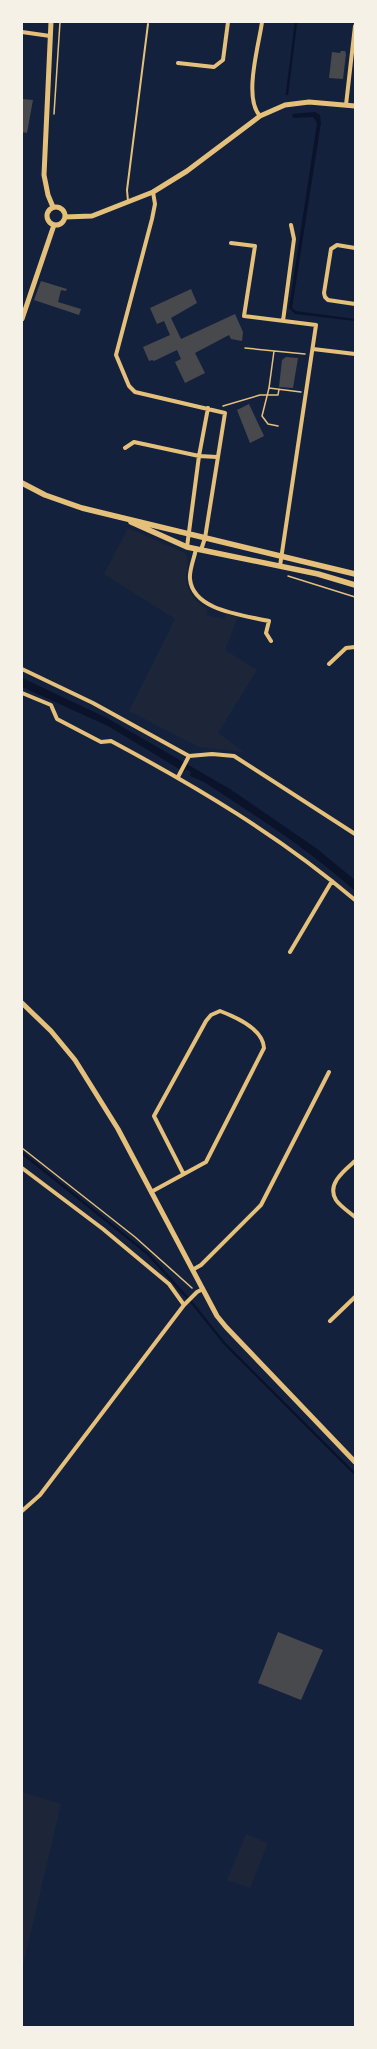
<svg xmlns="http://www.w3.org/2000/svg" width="377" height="2049" viewBox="0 0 377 2049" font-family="Montserrat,sans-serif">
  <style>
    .green { fill: #1d2539 }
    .water { fill: #0b132b }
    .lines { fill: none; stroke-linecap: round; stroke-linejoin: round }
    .stream { stroke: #0b132b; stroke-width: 2.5 }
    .building { fill: #48494c }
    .path { stroke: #e5c07b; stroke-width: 1.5 }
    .service { stroke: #e5c07b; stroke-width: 2 }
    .minor { stroke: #e5c07b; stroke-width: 4 }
    .tertiary { stroke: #e5c07b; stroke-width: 5 }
    .secondary { stroke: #e5c07b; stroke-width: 5.5 }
  </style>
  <rect width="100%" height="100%" fill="#14213d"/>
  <path class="green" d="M 128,528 L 185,553 C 191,562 186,569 186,579 C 187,592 196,603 208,609 L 206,615 L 224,619 L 226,614 L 238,617 L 225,650 L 257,670 L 218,733 L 244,752 L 199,747 L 129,711 L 175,619 L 104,574 Z
    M 22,1792 L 61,1804 L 22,1970 Z
    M 246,1834 L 268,1843 L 250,1888 L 227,1880 Z"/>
  <path class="water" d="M 315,112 L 320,115 L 321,123 L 292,308 L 296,311 L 355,319 L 355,321 L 295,314 L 289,308 L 317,123 L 313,117 L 293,118 L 292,114 Z
    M 22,678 L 107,718 L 230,789 L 316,848 L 355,880 L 355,891 C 308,849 256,816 204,782 L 190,776 L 191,772 L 186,769 L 184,772 L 108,726 L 22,687 Z"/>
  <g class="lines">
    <path class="stream" d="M 287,94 L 296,22
      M 22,1153 L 148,1254 L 193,1304 L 225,1344 L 355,1474"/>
  </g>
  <path class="building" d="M 341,51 L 345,51 L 346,54 L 343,79 L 329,78 L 332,52 L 340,53 Z
    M 22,99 L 33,100 L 27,133 L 22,132 Z
    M 41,281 L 67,289 L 66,291 L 61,290 L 58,302 L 81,309 L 79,315 L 34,300 Z
    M 191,289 L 197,303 L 171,318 L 181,339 L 235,314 L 243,332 L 242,341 L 231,339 L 229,335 L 195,353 L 205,373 L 185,383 L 175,362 L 181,359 L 177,350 L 154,361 L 152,360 L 149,361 L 143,347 L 170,335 L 164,321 L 157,324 L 150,308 Z
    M 286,357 L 298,358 L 293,388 L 279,387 L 282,360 Z
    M 249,404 L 264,436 L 250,443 L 237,410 Z
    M 278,1632 L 323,1650 L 301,1700 L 258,1683 Z"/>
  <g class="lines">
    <path class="path" d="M 54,114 L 60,22
      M 245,348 L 305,354
      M 274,351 L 269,388 L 262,416 L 268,424 L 278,426
      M 269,388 L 301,392
      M 223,406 L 260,395 L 278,395 L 279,389
      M 288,576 L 355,597
      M 22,1148 L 135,1237 L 192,1288"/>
    <path class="service" d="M 128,201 L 127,190 L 148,24"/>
    <path class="minor" d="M 22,32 L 50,36
      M 178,63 L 214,67 L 223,60 L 228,22
      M 346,105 L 355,26
      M 260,116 C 243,98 259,45 262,22
      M 153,192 L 155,204 L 152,219 L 116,355 L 129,386 L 135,392 L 225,413 L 205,538 L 201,550
      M 231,243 L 255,246 L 244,316 L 316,325 L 280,566
      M 355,248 L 337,245 L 331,249 L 324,293 L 325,297 L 328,300 L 355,304
      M 283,321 L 294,239 L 291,225
      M 313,349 L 355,354
      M 125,448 L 134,442 L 199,456 L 217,457
      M 187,547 L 199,456 L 208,408
      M 196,549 C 194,559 189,570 190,579 C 193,611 244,615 269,621 L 266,633 L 271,641
      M 329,664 L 346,648 L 355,647
      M 22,669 L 93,703 L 189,756 L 212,754 L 234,756 L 355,834
      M 22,693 L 51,705 L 57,719 L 101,742 L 111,741 C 197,787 281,837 355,900
      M 178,777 L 189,756
      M 290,952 L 332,881
      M 355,1161 C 345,1170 326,1184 336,1200 C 340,1206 349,1212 355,1217
      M 22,1168 L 103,1229 L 169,1284 L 184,1305
      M 151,1192 L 206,1162 L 264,1048 C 263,1029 236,1017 220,1011 L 211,1015 L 206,1021 L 154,1116 L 183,1173
      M 194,1269 L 201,1265 L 261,1205 L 329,1072
      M 330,1321 L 355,1297
      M 22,1511 L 40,1495 L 184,1305 L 197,1292 L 203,1289"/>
    <path class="tertiary" d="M 51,22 L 44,175 L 48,195 L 53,207
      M47 216a9 9 0 1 1 18 0a9 9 0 1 1-18 0Z
      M 65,217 L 92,216 L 153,192 L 187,171 L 260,116 L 285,105 L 309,102 L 355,106
      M 22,319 L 54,225
      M 22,1003 L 51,1031 L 75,1060 L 118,1129 L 217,1316 L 226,1327 L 355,1462"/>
    <path class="secondary" d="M 22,483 L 45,495 L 82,508 L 355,574
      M 131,522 L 187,547 L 318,574 L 355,585"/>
  </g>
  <rect width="377" height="2049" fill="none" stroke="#f6f1e7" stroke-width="46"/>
</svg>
